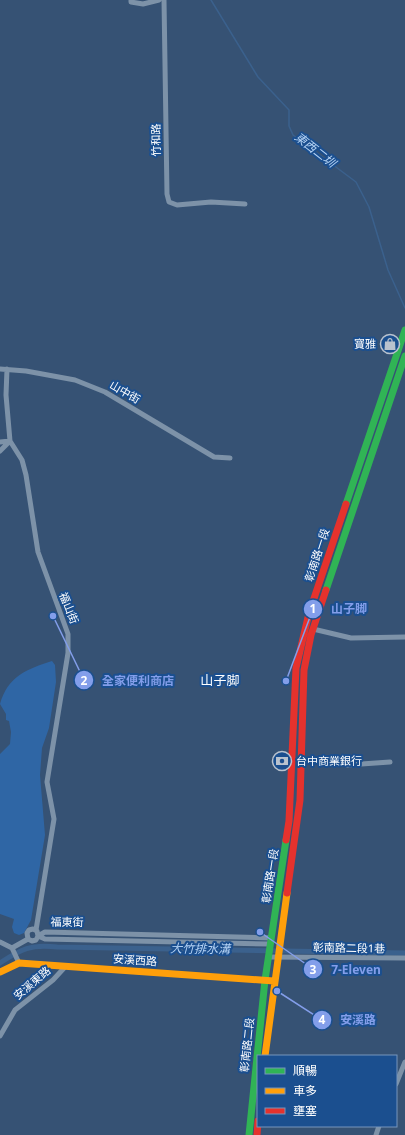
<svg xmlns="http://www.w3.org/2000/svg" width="405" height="1135" viewBox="0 0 405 1135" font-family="'Noto Sans','Noto Sans TC',sans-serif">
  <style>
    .green { fill: #2f66a5 }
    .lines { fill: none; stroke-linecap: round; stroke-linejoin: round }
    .stream { stroke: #3b618d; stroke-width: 1.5 }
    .canal { stroke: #3b618d; stroke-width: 5 }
    .street { stroke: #7d92a8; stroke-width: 5 }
    .fast { stroke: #30b455; stroke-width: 7 }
    .slow { stroke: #ff9f0a; stroke-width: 7 }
    .jam { stroke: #e5322d; stroke-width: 7 }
    .labels { text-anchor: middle; stroke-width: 4; stroke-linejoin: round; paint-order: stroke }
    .street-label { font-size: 11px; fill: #fff; stroke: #1b4f8f }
    .poi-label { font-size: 11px; fill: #fff; stroke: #1b4f8f; text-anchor: end }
    .water-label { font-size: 12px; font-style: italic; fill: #b5d3f5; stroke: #1b4f8f }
    .quarter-label { font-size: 13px; fill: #fff; stroke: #1b4f8f }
    .leader { fill: none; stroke: #839eea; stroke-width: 1.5 }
    .callout-dot { fill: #839eea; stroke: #1b4f8f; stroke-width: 1.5 }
    .mark-label { font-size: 12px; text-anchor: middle; font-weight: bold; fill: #fff }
    .callout-label { font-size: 12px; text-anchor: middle; font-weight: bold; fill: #839eea; stroke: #1b4f8f; stroke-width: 4; stroke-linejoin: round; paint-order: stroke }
  </style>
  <rect width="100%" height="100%" fill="#365274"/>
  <path class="green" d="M 52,661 L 55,665 L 56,682 L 49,728 L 42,748 L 40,775 L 45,835 L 31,920 L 24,933 L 19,935 L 14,933 L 12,927 L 14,919 L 0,914 L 0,754 L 10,744 L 11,732 L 9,721 L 6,720 L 6,714 L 0,704 C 8,676 27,669 52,661 Z"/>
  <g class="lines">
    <path class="stream" d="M 211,0 L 258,77 L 289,110 L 289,126 L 293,135 L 356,182 L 369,207 L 388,270 L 405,308"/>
    <path class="canal" d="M 0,963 C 21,949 31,944 57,947 L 405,953"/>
    <path class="street" d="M 131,0 L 131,2 L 143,4 L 159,0
      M 164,0 L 167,194 L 169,202 L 177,205 L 211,202 L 245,204
      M 0,369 L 26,371 L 75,380 L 105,392 L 214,457 L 230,458
      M 7,369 L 6,395 L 10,441 L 22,460 L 26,475 L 38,552 L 68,634 L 68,653 L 47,782 L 54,819 L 36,930
      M 0,442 L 10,441
      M 0,451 L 10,441
      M 313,629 L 351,638 L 405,637
      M 347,765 L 390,762
      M 38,936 L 45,932 L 271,938
      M 38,936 L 45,939 L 270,944
      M 0,942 L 12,948
      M 12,948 L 28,939 L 32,941 L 36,940 L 38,936 L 37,931 L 33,929 L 29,930 L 27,933 L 28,939
      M 12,948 L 19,963
      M 269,957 L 405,958
      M 0,1036 L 15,1010 L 53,980 L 65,967
      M 396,1084 L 405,1062
      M 376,1135 L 379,1126"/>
    <path class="fast" d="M 346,504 L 405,330
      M 326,590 L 405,356
      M 249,1135 L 265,980 L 286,840"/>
    <path class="slow" d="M 0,972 L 19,963 L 274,981
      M 265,1056 L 287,893"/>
    <path class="jam" d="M 286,840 L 289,821 L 296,668 L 309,613 L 346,504
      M 287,893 L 300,800 L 304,670 L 311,635 L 326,590
      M 257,1135 L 258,1121"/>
  </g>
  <defs>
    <symbol id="shop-ring" viewBox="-11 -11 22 22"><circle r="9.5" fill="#1b4f8f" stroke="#b9c2ce" stroke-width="1.5"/><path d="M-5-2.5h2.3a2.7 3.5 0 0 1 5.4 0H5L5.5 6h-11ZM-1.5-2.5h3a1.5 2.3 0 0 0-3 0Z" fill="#b9c2ce"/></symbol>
    <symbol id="bank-ring" viewBox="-11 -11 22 22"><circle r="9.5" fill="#1b4f8f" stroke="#b9c2ce" stroke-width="1.5"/><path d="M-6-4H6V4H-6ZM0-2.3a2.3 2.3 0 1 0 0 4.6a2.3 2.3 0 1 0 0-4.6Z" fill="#b9c2ce"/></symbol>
  </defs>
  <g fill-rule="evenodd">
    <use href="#shop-ring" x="379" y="333" width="22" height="22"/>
    <use href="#bank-ring" x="271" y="750" width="22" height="22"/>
  </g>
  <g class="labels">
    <g class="street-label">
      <text transform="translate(156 140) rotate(-91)" y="4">竹和路</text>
      <text transform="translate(125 392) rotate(30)" y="4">山中街</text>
      <text transform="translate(317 555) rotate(-72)" y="4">彰南路一段</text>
      <text transform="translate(69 608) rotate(68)" y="4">福山街</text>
      <text transform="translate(270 876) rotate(-81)" y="4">彰南路一段</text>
      <text transform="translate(67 922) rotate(1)" y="4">福東街</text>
      <text transform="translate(349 948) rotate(1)" y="4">彰南路二段1巷</text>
      <text transform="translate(135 960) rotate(4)" y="4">安溪西路</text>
      <text transform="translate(32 983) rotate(-40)" y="4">安溪東路</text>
      <text transform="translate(247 1045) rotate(-84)" y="4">彰南路二段</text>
    </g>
    <g class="poi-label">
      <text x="376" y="348">寶雅</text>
      <text x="296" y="765" text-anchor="start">台中商業銀行</text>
    </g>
    <g class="water-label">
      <text transform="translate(315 150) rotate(38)" y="4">東西二圳</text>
      <text transform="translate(200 949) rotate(1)" y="4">大竹排水溝</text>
    </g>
    <g class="quarter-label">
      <text x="220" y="685">山子脚</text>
    </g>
  </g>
  <path class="leader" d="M286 681L313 609M53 616L84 680M260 932L313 969M277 991L322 1020"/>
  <g class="callout-dot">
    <circle cx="286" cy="681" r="4"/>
    <circle cx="53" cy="616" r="4"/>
    <circle cx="260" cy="932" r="4"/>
    <circle cx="277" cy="991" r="4"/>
    <circle cx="313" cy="609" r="10"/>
    <circle cx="84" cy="680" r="10"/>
    <circle cx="313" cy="969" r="10"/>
    <circle cx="322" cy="1020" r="10"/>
  </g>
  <g class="mark-label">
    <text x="313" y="613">1</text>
    <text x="84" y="685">2</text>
    <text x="313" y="974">3</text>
    <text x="322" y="1024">4</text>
  </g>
  <g class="callout-label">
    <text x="349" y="613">山子脚</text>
    <text x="138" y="685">全家便利商店</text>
    <text x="356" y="974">7-Eleven</text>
    <text x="358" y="1024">安溪路</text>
  </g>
  <rect x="257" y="1055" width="140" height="72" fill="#1b4f8f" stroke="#7695bc"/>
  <rect x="265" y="1068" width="20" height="6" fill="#30b455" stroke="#7695bc"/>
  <text x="293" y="1075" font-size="12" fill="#ffffff">順暢</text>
  <rect x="265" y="1088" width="20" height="6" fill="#ff9f0a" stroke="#7695bc"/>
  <text x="293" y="1095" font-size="12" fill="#ffffff">車多</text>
  <rect x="265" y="1108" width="20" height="6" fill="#e5322d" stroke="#7695bc"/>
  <text x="293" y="1115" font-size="12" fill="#ffffff">壅塞</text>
</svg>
